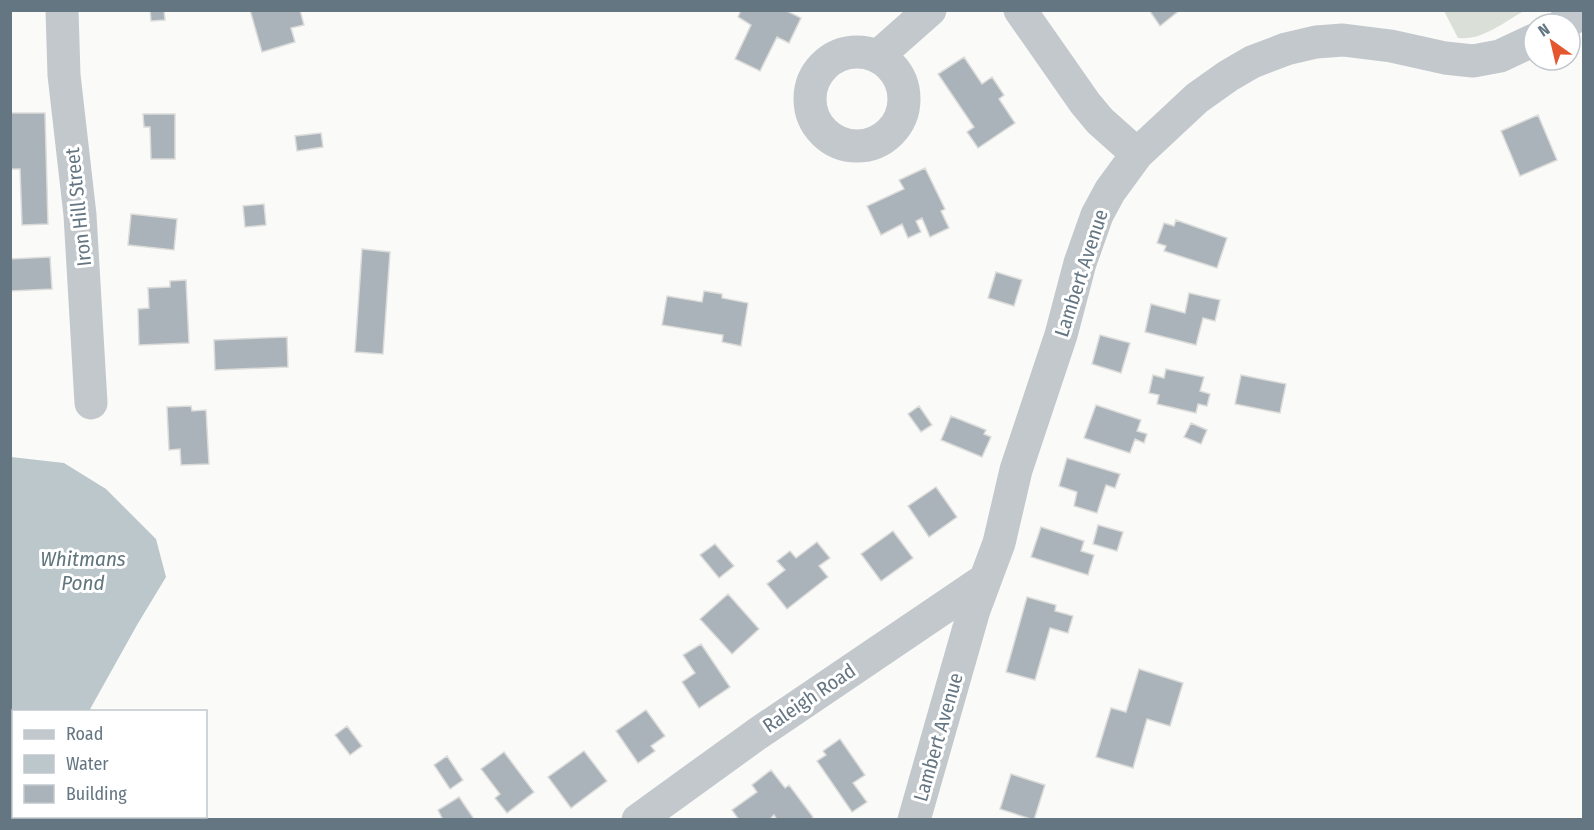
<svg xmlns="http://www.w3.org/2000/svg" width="1594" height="830" viewBox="0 0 1594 830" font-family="'Fira Sans Condensed',sans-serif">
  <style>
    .green { fill: #dadfd7 }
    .water { fill: #bbc7cb }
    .building { fill: #aab3b9; stroke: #dcdcda; stroke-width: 1.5 }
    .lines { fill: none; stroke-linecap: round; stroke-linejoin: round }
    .street { stroke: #c3c8cc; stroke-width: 33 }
    .labels { text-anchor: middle; stroke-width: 6; stroke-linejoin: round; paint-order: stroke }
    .street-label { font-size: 20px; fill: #657683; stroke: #fff }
    .water-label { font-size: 21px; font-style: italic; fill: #60757c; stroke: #fff }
  </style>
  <rect width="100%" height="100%" fill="#fafaf8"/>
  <path class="green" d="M 1444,11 L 1524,11 C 1504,22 1482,41 1458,38 Z"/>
  <path class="water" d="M 11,457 L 64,463 L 106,489 L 156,539 L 166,577 L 137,625 L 89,711 L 14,712 L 14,816 L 45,817 L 45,819 L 11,819 Z"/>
  <path class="building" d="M 150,10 L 164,10 L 165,20 L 151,21 Z
    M 250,10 L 300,10 L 304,25 L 291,28 L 295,42 L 262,52 Z
    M 741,10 L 785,10 L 801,18 L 789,43 L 777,37 L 760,71 L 735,59 L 751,25 L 738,17 Z
    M 1149,10 L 1180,10 L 1160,26 Z
    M 964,57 L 982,84 L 992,77 L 1004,95 L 999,99 L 1015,123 L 978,148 L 967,132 L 974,127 L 938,74 Z
    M 10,113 L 45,113 L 48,224 L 22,225 L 20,169 L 11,169 Z
    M 143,114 L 175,114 L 175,159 L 151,159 L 150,127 L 144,127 Z
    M 1538,115 L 1557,160 L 1520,176 L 1501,131 Z
    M 321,133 L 323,147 L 297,151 L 295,136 Z
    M 925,168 L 945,209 L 941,211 L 949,228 L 930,237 L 922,218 L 916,221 L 921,232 L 908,238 L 902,224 L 881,235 L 867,206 L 904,189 L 899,180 Z
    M 264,204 L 266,225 L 245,227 L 243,206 Z
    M 131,214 L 177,219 L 174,250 L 128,245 Z
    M 1176,220 L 1227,238 L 1217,268 L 1164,251 L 1166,246 L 1157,243 L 1164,223 L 1174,226 Z
    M 362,249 L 390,252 L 383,354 L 355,352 Z
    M 50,257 L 52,289 L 10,291 L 10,259 Z
    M 996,272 L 1022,280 L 1014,306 L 988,298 Z
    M 186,280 L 189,343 L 139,345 L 138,309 L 149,308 L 148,288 L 170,287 L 170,281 Z
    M 704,291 L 722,294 L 722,298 L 748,303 L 741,346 L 722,342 L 723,335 L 662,325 L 667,296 L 702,302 Z
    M 1189,293 L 1220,300 L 1215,321 L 1203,318 L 1196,345 L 1145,332 L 1151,304 L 1185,313 Z
    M 1100,335 L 1130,343 L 1121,373 L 1092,364 Z
    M 287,337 L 288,367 L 215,370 L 214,340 Z
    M 1166,369 L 1204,377 L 1200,391 L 1210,394 L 1207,406 L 1198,404 L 1196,413 L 1157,404 L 1159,395 L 1149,393 L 1153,375 L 1164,378 Z
    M 1241,375 L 1286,384 L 1280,413 L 1235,404 Z
    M 1096,405 L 1141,420 L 1137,431 L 1147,434 L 1144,443 L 1135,439 L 1130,453 L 1084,438 Z
    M 191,406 L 192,411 L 206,410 L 209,464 L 181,465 L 180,449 L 169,450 L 167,407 Z
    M 919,406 L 932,425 L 921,432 L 908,414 Z
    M 951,416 L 986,430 L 984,434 L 991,437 L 982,457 L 941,440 Z
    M 1191,423 L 1207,430 L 1201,444 L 1184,437 Z
    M 1067,458 L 1120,474 L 1115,488 L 1106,485 L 1097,513 L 1074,506 L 1077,492 L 1059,486 Z
    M 936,487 L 957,517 L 929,537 L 908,506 Z
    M 1098,525 L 1123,532 L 1117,551 L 1093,544 Z
    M 1041,527 L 1084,541 L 1081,551 L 1094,555 L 1088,575 L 1031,557 Z
    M 893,531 L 913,558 L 881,581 L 861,554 Z
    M 817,542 L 830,558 L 819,566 L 828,577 L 787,609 L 767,584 L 785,570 L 777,561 L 790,551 L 796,558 Z
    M 715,544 L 734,566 L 719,578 L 700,555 Z
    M 728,594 L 759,629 L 732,654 L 700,619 Z
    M 1027,597 L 1056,605 L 1055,611 L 1073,616 L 1068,633 L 1050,628 L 1035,680 L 1006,672 Z
    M 701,644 L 730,687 L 699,708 L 682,682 L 695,673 L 683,655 Z
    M 1139,669 L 1183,683 L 1170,726 L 1147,719 L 1133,768 L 1096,757 L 1111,708 L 1126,712 Z
    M 646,710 L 665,736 L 651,746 L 655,751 L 638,763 L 616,731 Z
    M 347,726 L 362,746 L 350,755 L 335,735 Z
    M 840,739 L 865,775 L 853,783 L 867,802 L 852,812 L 817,761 L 826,755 L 823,751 Z
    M 584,751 L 607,781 L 571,808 L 548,777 Z
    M 504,752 L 534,792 L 507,813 L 495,798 L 500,794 L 481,769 Z
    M 447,756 L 463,780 L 450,789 L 434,765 Z
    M 771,770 L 785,788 L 789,785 L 813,817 L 810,820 L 777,820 L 774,815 L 769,820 L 739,820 L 732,810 L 757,792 L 752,785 Z
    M 1011,774 L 1045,785 L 1034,820 L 1000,809 Z
    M 459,797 L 474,819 L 443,820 L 438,810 Z
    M 96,816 L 138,816 L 136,820 L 95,820 Z"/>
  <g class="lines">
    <path class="street" d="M 62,10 L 64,75 L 80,215 L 91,403
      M 1020,10 L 1085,103 L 1100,121 L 1137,154
      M 1563,24 L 1584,12
      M810 99a47 47 0 1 1 94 0a47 47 0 1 1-94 0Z
      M 878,56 L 930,10
      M 638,820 L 757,734 L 983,581
      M 914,820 L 974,610 L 999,543 L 1016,470 L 1061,335 L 1080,263 L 1097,215 L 1110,191 L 1137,154 L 1197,98 L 1228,76 L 1252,62 L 1286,49 L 1316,42 L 1343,40 L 1391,46 L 1445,58 L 1473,61 L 1500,56 L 1534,40"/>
  </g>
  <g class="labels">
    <g class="street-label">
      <text transform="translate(78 207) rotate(-96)" y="7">Iron Hill Street</text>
      <text transform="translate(1081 273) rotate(-72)" y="7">Lambert Avenue</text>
      <text transform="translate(809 698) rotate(-34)" y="7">Raleigh Road</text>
      <text transform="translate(938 737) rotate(-74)" y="7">Lambert Avenue</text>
    </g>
    <g class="water-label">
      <text x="83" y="566">Whitmans<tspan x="83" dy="24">Pond</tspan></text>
    </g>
  </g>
  <rect width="1594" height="830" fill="none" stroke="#657683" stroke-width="24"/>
  <rect x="12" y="710" width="195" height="108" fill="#ffffff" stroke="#c1c8cd" stroke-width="1.5"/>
  <rect x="24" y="730" width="30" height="9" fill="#c3c8cc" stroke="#c1c8cd" stroke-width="1.5"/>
  <text x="66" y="740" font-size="18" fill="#657683">Road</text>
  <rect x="24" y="755" width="30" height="18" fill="#bbc7cb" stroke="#c1c8cd" stroke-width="1.5"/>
  <text x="66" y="770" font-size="18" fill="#657683">Water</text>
  <rect x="24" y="785" width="30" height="18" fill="#aab3b9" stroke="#c1c8cd" stroke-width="1.5"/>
  <text x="66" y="800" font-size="18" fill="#657683">Building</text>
  <g transform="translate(1552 42) rotate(326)"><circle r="28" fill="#ffffff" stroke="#c1c8cd" stroke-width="1.5"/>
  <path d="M0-4.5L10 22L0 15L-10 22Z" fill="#e4572e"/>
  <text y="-9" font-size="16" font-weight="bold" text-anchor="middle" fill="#657683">N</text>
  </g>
</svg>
